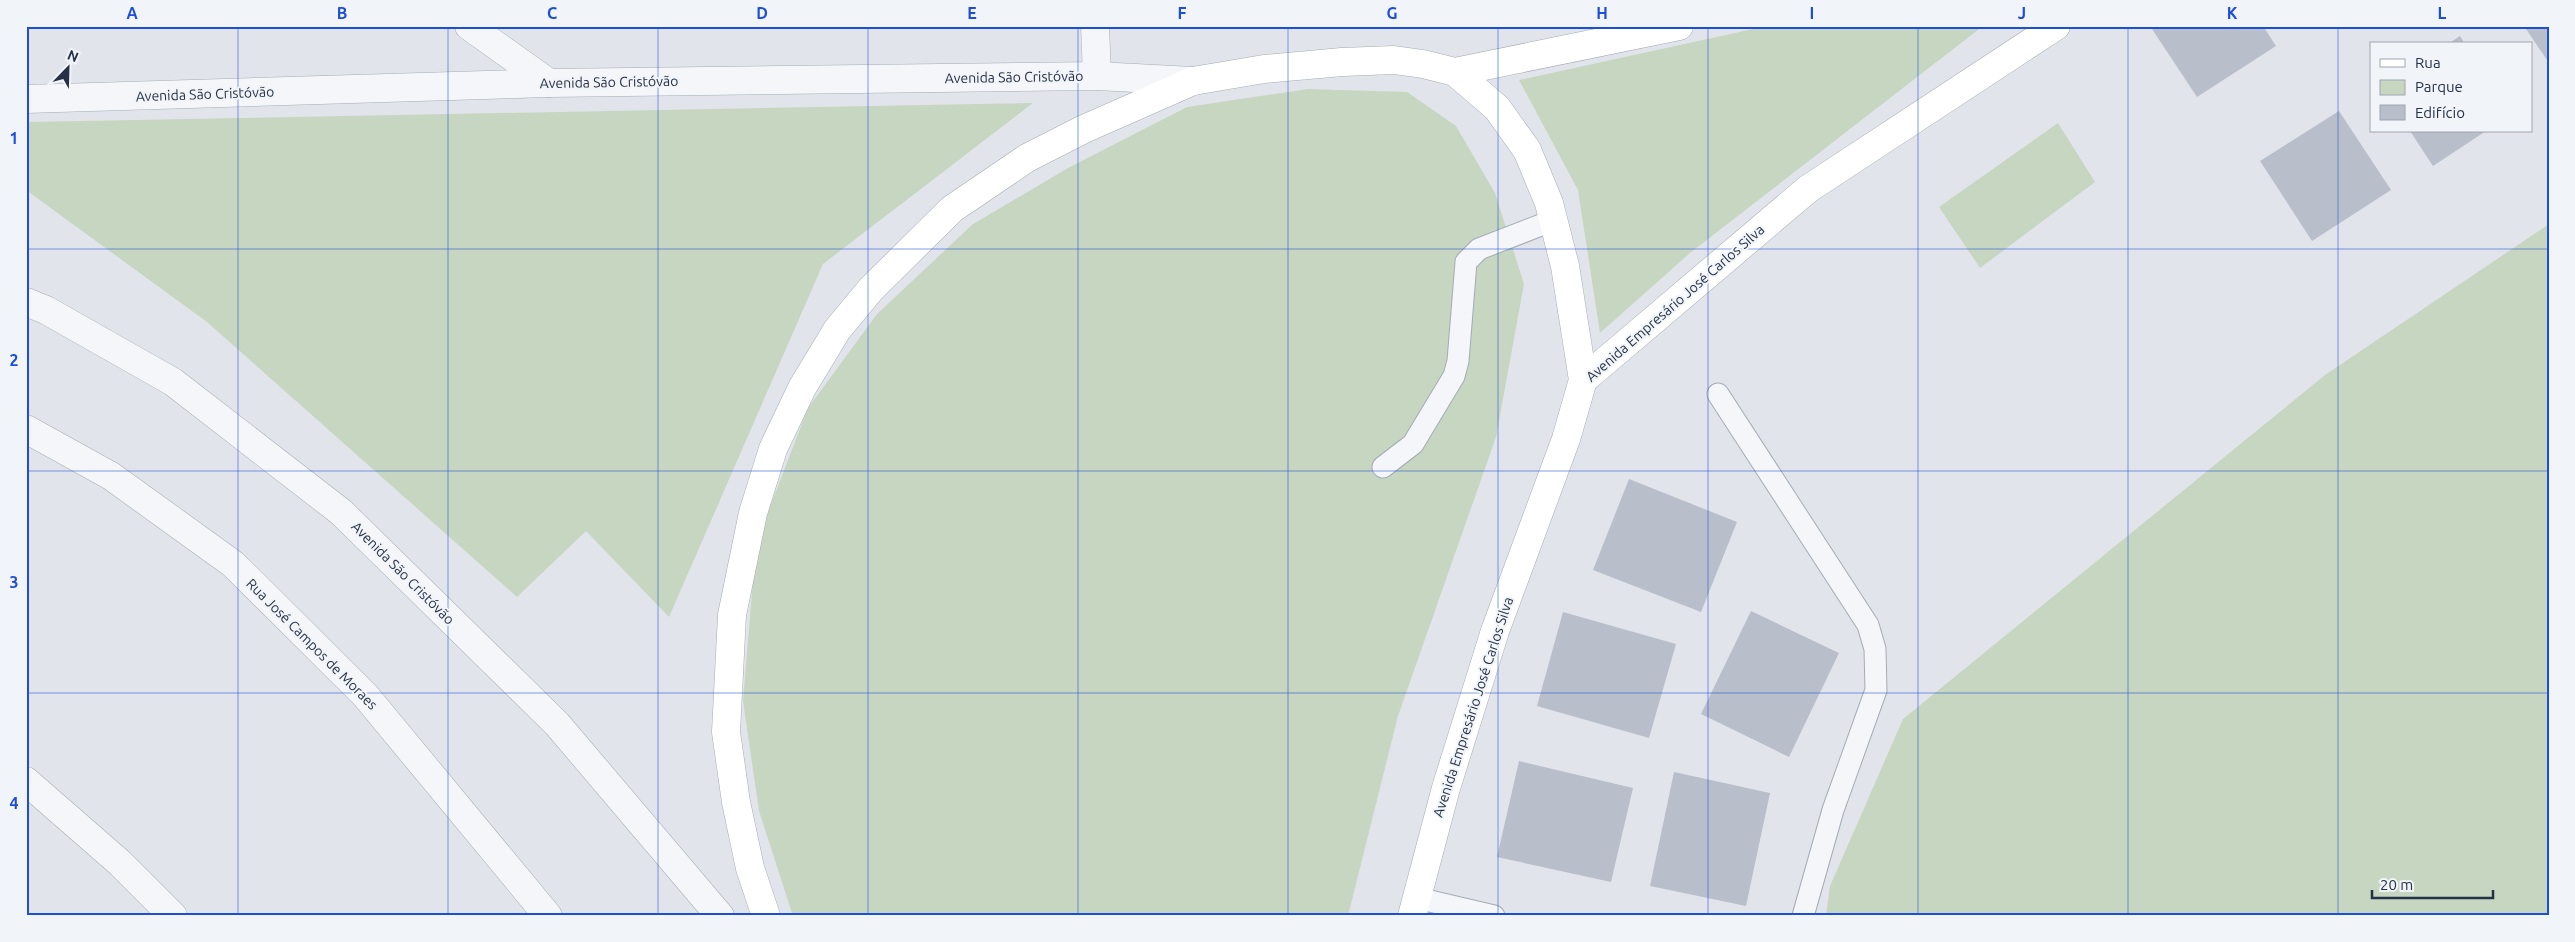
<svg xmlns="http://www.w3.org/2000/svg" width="2575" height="942" viewBox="0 0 2575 942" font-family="Ubuntu,sans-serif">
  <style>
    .green { fill: #c6d6c1 }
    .building { fill: #b8beca }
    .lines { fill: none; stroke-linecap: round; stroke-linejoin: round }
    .service-casing { stroke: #a5abb6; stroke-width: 23 }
    .minor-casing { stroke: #a5abb6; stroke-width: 29 }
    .tertiary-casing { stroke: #a5abb6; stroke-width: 29 }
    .secondary-casing { stroke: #a5abb6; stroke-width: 29 }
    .service { stroke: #f5f6f9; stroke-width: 21 }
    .minor { stroke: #f5f6f9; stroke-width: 28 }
    .tertiary { stroke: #f5f6f9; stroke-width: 28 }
    .secondary { stroke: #fff; stroke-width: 28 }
    .grid { fill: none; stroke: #1d4ed8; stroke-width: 1; stroke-opacity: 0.55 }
    .labels { text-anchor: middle; stroke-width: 4; stroke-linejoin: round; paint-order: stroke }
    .street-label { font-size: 14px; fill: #273145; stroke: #f1f4f8 }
    .neatline { fill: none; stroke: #1d4ed8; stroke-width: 2 }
    .grid-label { font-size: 16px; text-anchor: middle; font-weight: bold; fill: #1d4ed8 }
  </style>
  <rect width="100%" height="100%" fill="#e1e5eb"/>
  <path class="green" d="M 1767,26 L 1983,26 L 1690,253 L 1600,333 L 1578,190 L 1519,80 Z
    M 1308,89 L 1407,92 L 1456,126 L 1495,193 L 1524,284 L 1496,437 L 1398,716 L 1348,916 L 793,916 L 759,811 L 743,701 L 756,543 L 808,408 L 877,314 L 973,224 L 1068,168 L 1187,107 Z
    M 1033,103 L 823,264 L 669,617 L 586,531 L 517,597 L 207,322 L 26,190 L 26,122 Z
    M 2058,123 L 2095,182 L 1980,268 L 1939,207 Z
    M 2549,224 L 2549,916 L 1826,916 L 1830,886 L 1903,719 L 2325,375 Z"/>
  <path class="building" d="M 2150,26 L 2263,26 L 2276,46 L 2197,97 Z
    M 2524,26 L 2549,26 L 2549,63 Z
    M 2460,36 L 2465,44 L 2448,44 Z
    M 2339,111 L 2391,190 L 2312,241 L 2260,161 Z
    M 2410,131 L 2486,131 L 2433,166 Z
    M 1629,479 L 1737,522 L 1701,612 L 1593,570 Z
    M 1751,611 L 1839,653 L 1789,757 L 1701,714 Z
    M 1563,612 L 1676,644 L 1649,738 L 1537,706 Z
    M 1519,761 L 1633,788 L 1611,882 L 1497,857 Z
    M 1674,772 L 1770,793 L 1746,906 L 1650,886 Z"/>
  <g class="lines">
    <defs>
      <path id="service" d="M 1718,394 L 1868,625 L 1875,649 L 1876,690 L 1833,810 L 1803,916
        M 1383,467 L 1413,444 L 1454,376 L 1458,361 L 1466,262 L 1479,249 L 1554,220
        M 1417,898 L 1494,916"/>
      <path id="minor" d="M 469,26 L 549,83
        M 1095,26 L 1097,76
        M 26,429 L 111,476 L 233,564 L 365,695 L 548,916
        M 26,781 L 120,863 L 173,916"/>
      <path id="tertiary" d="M 26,99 L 549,83 L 1097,76 L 1193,81
        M 26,302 L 46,310 L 173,382 L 341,512 L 557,724 L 720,916"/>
      <path id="secondary" d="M 1455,72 L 1497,108 L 1527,150 L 1549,203 L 1565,266 L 1583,380
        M 766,916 L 750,868 L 736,802 L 726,732 L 732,615 L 753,513 L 773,449 L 802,388 L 837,330 L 871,289 L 952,209 L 1027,158 L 1084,129 L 1193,81 L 1264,69 L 1342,62 L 1394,60 L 1423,64 L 1455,72 L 1679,26
        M 1412,916 L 1446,788 L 1495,631 L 1566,439 L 1583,380 L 1808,189 L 2056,26"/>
    </defs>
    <use href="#service" class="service-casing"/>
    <use href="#minor" class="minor-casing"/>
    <use href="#tertiary" class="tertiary-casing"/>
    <use href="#secondary" class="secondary-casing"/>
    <use href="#service" class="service"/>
    <use href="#minor" class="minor"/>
    <use href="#tertiary" class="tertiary"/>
    <use href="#secondary" class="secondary"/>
  </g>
  <path class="grid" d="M 238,26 L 238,916M 448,26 L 448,916M 658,26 L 658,916M 868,26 L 868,916M 1078,26 L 1078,916M 1288,26 L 1288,916M 1498,26 L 1498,916M 1708,26 L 1708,916M 1918,26 L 1918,916M 2128,26 L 2128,916M 2338,26 L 2338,916M 26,249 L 2549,249M 26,471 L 2549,471M 26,693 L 2549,693"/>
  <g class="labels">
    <g class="street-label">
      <text transform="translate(1014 77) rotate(-1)" y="5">Avenida São Cristóvão</text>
      <text transform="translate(609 82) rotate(-1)" y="5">Avenida São Cristóvão</text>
      <text transform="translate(205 94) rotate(-2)" y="5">Avenida São Cristóvão</text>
      <text transform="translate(1675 303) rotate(-41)" y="5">Avenida Empresário José Carlos Silva</text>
      <text transform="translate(403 573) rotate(45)" y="5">Avenida São Cristóvão</text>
      <text transform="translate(312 644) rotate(45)" y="5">Rua José Campos de Moraes</text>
      <text transform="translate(1473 707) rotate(-72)" y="5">Avenida Empresário José Carlos Silva</text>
    </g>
  </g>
  <rect width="2575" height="942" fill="none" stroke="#f1f4f8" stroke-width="55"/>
  <rect x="2370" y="42" width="162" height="90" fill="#f1f4f8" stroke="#a0a6b0"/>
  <rect x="2380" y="59" width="25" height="8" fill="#ffffff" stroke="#a0a6b0"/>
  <text x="2415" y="68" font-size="15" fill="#273145">Rua</text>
  <rect x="2380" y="80" width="25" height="15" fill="#c6d6c1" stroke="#a0a6b0"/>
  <text x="2415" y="92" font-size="15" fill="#273145">Parque</text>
  <rect x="2380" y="105" width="25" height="15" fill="#b8beca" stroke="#a0a6b0"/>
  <text x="2415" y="118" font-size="15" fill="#273145">Edifício</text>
  <g transform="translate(68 68) rotate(23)" stroke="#f1f4f8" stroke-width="4" paint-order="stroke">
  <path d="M0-4L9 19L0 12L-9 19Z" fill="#273145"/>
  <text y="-8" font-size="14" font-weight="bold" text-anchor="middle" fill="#273145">N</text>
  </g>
  <path d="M2372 890v8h121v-8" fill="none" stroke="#273145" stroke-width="2.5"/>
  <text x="2380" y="890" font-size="15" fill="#273145" stroke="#f1f4f8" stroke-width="4" paint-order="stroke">20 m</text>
  <rect x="28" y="28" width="2520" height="886" class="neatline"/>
  <g class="grid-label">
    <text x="132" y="19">A</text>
    <text x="342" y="19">B</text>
    <text x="552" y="19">C</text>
    <text x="762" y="19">D</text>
    <text x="972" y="19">E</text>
    <text x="1182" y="19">F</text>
    <text x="1392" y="19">G</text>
    <text x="1602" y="19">H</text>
    <text x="1812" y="19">I</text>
    <text x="2022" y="19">J</text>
    <text x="2232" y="19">K</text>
    <text x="2442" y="19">L</text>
    <text x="14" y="144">1</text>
    <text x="14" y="366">2</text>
    <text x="14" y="588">3</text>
    <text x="14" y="809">4</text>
  </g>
</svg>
